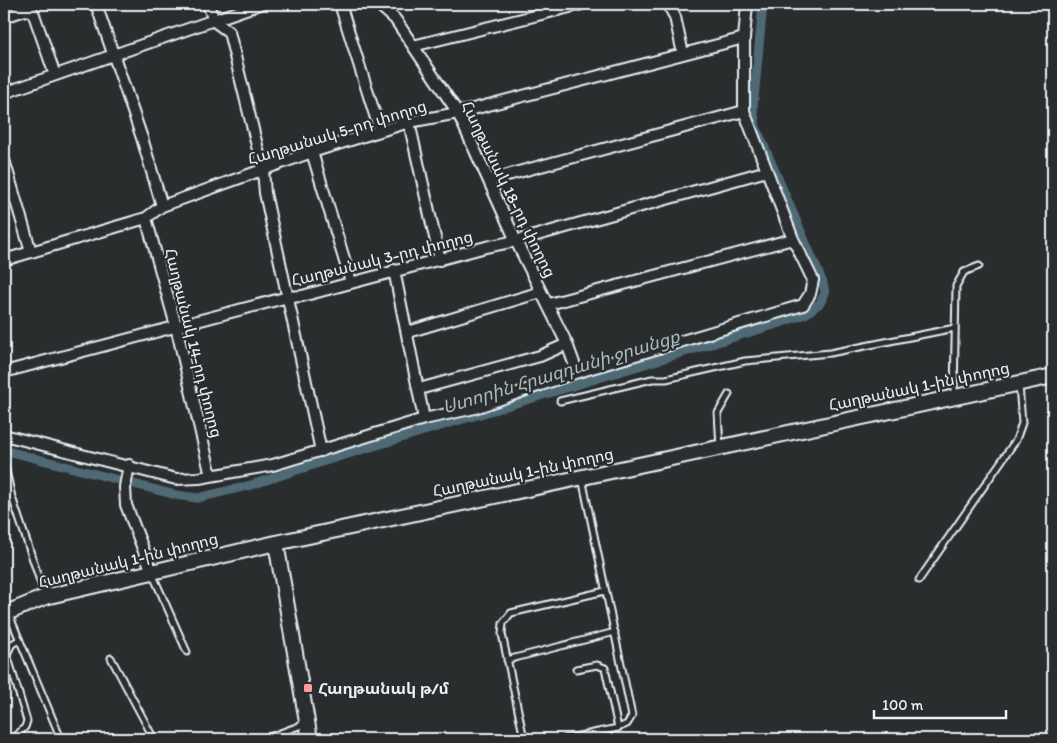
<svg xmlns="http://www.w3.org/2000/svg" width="1057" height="743" viewBox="0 0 1057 743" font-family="Itim,'Noto Sans Armenian',sans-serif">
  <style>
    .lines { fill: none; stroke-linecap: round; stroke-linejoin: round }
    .canal { stroke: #4f6a74; stroke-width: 9 }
    .lane-casing { stroke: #e8f1f8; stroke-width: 9 }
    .street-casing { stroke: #e8f1f8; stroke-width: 14 }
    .secondary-casing { stroke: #e8f1f8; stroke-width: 18 }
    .lane { stroke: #2a2d2e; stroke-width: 5 }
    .street { stroke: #2a2d2e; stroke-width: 10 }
    .secondary { stroke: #2a2d2e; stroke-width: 14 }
    .poi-dot { fill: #ff9aa2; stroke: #2a2d2e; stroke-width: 2 }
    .labels { text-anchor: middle; stroke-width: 4.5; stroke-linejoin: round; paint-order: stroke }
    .street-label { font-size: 16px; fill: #e8f1f8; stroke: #2a2d2e }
    .poi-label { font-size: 16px; font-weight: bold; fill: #e8f1f8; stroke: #2a2d2e; text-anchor: start }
    .water-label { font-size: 18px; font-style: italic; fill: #abbbc3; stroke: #2a2d2e }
  </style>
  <rect width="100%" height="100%" fill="#2a2d2e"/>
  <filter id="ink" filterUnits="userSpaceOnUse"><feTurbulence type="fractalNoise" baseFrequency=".02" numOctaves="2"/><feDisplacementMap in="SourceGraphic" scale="10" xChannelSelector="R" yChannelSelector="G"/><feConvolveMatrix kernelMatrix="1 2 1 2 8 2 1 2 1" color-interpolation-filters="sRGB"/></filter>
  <g filter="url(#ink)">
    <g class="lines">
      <path class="canal" d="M 4,450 L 176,495 L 197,498 L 251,485 L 328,460 L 780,323 L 805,314 L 820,303 L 825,293 L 823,283 L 756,127 L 753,109 L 763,4"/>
      <defs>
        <path id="lane" d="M 954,396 L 956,286 L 964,272 L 979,266
          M 560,401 L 652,379 L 666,379 L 745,361 L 830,353 L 955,328
          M 720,447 L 718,413 L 729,394
          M 4,462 L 12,497 L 45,596
          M 4,499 L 12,497
          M 152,573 L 187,652
          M 919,580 L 1016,440 L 1022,423 L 1019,385
          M 8,612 L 61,739
          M 111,658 L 154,739
          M 507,660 L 615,632
          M 576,669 L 597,665 L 605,668 L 618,728 L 627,724 L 632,716 L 582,478
          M 14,738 L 25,727 L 27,721 L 7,654 L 12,644 L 19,640
          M 256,739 L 264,739 L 307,723
          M 524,739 L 502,634 L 503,623 L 511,613 L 605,591
          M 564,739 L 618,728"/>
        <path id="street" d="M 96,4 L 142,138 L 162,206
          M 208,4 L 214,21 L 229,32 L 263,170 L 265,193 L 321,451
          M 340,4 L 380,131
          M 378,4 L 395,19 L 458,113 L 516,241 L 567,344 L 575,366 L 575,373
          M 668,4 L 675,17 L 683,54
          M 4,17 L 25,10 L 33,12 L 55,75
          M 413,46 L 582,4
          M 4,93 L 260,4
          M 409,122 L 440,260
          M 312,152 L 351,282
          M 4,160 L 31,252
          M 489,180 L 744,111
          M 146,218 L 176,326 L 211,476
          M 4,260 L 146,218 L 162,206 L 312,152 L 409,122 L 458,113 L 744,38
          M 394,270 L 424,419
          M 549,304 L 793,239
          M 408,332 L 541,292
          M 4,372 L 288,297 L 302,296 L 486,247 L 516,241 L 767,171
          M 419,389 L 540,356 L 567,344
          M 4,435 L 176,479 L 199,478 L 273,465 L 424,419 L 475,408 L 575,373 L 803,305 L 810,294 L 813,280 L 793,239 L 744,111 L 744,38 L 747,4
          M 129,465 L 125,487 L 126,505 L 152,572"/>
        <path id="secondary" d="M 276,543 L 310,739
          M 4,614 L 45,597 L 276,543 L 1053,376"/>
      </defs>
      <use href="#lane" class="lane-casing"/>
      <use href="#street" class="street-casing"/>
      <use href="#secondary" class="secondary-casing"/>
      <use href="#lane" class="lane"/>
      <use href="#street" class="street"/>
      <use href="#secondary" class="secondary"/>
    </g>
  </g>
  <rect class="poi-dot" x="303" y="683" width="10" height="10" rx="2.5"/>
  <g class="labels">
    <g class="street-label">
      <text transform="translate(337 132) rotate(-17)" y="6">Հաղթանակ 5-րդ փողոց</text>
      <text transform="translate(509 189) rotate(64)" y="6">Հաղթանակ 18-րդ փողոց</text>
      <text transform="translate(382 258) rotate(-14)" y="6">Հաղթանակ 3-րդ փողոց</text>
      <text transform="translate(194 343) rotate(76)" y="6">Հաղթանակ 14-րդ փողոց</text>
      <text transform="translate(919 386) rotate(-12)" y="6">Հաղթանակ 1-ին փողոց</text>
      <text transform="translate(523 472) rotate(-12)" y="6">Հաղթանակ 1-ին փողոց</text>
      <text transform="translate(128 560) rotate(-14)" y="6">Հաղթանակ 1-ին փողոց</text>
    </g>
    <g class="poi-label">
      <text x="318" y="694">Հաղթանակ թ/մ</text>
    </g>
    <g class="water-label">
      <text transform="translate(561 372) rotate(-17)" y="6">Ստորին Հրազդանի ջրանցք</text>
    </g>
  </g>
  <rect width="1057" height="743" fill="none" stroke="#2a2d2e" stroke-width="20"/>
  <rect x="10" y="10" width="1037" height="723" fill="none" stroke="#e8f1f8" stroke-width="2" filter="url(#ink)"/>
  <path d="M874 710v8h132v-8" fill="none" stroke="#e8f1f8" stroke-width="2.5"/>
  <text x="882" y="710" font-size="15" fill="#e8f1f8" stroke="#2a2d2e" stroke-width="4" paint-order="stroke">100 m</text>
</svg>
